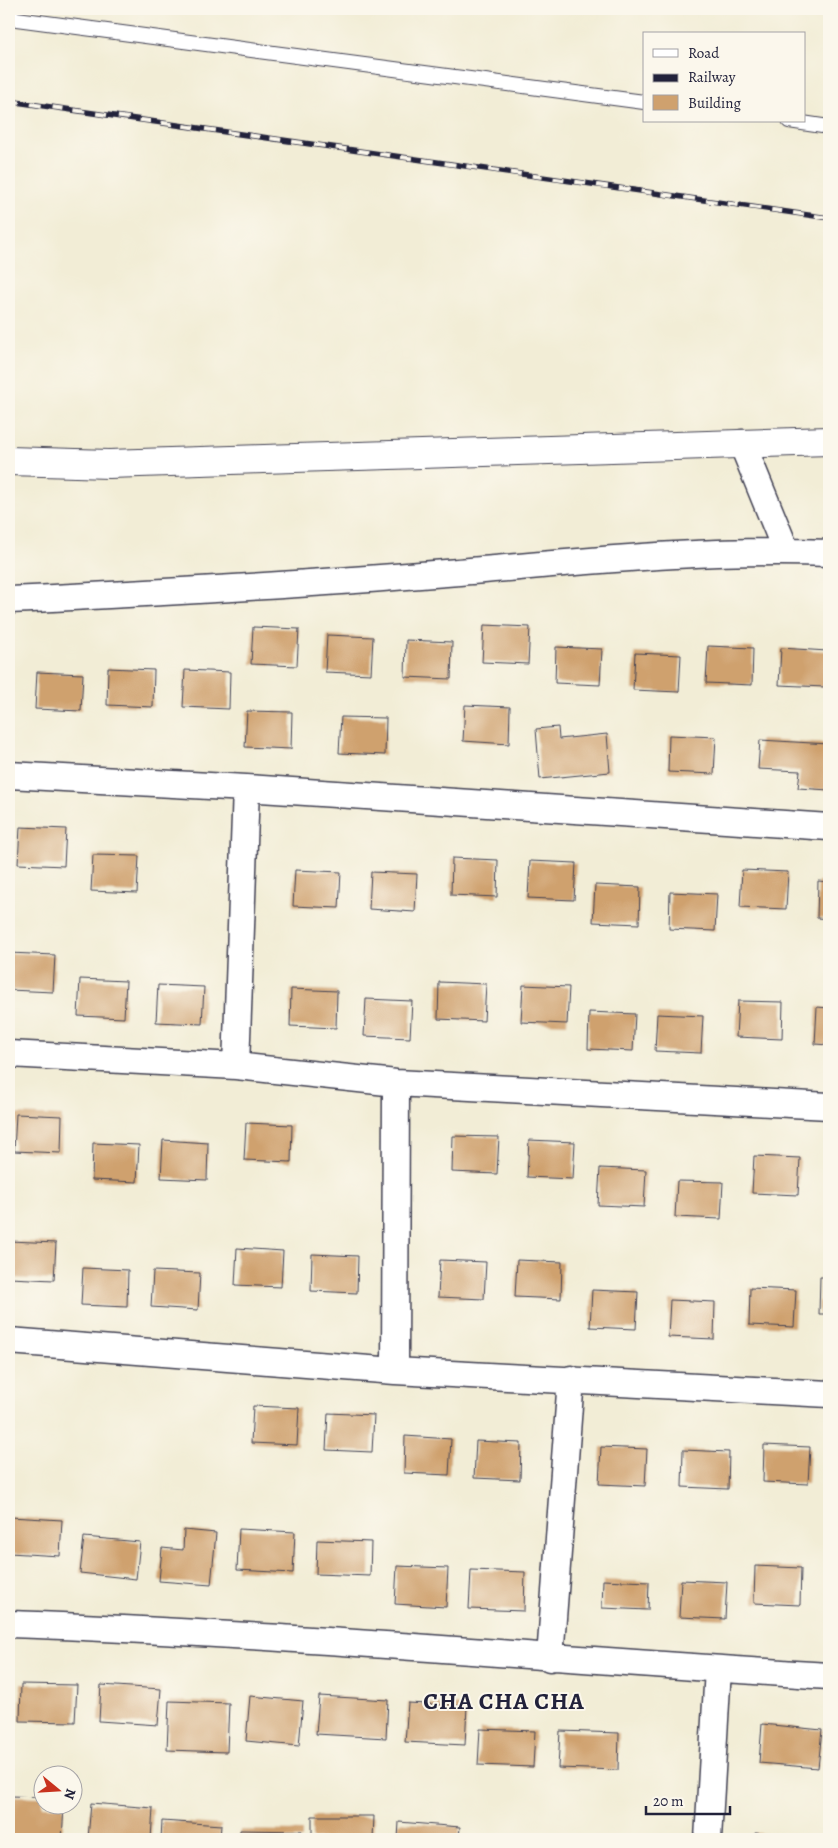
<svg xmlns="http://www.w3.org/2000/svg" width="838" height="1848" viewBox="0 0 838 1848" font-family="Alegreya,serif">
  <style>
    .building { fill: #cfa16e }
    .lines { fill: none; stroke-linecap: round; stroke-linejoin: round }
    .lane-casing { stroke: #414052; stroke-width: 16 }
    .street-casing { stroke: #414052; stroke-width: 29 }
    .secondary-casing { stroke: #414052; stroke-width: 30 }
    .lane { stroke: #fff; stroke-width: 14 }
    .street { stroke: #fff; stroke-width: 26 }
    .secondary { stroke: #fff; stroke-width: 28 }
    .rail-casing { stroke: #22223b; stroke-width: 5.5 }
    .rail { stroke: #fbf7ec; stroke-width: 4; stroke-dasharray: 11; stroke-linecap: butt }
    .labels { text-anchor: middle; stroke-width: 4; stroke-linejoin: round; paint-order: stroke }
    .district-label { font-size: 24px; font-weight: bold; letter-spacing: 1px; fill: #22223b; stroke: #fbf7ec }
  </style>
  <rect width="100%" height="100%" fill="#fbf7ec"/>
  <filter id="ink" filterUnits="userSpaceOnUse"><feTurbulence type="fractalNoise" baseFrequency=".02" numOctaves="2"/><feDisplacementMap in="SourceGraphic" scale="10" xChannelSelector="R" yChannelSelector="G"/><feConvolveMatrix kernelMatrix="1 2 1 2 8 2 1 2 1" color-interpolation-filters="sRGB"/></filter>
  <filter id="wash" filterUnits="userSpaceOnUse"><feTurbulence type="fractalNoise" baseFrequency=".0096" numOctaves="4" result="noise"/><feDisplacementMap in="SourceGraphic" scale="20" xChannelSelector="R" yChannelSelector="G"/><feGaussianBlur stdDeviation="1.12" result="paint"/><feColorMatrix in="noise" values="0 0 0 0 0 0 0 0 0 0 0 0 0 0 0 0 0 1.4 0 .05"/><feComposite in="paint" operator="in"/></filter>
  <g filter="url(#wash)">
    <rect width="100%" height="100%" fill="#f2edd6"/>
    <g id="blocks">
      <path class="building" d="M 484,625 L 530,627 L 528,664 L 482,662 Z
        M 253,627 L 299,629 L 297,666 L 251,664 Z
        M 327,635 L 373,637 L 371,674 L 325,672 Z
        M 406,640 L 452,642 L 451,679 L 405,677 Z
        M 708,646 L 753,648 L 752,685 L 706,683 Z
        M 556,647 L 602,649 L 600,685 L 555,683 Z
        M 781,648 L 827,651 L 825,687 L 779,685 Z
        M 635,653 L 681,655 L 679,692 L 633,690 Z
        M 108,668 L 154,670 L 153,707 L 107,705 Z
        M 185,670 L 230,672 L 229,709 L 183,707 Z
        M 37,672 L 83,674 L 81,711 L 35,709 Z
        M 465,705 L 510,707 L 509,744 L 463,741 Z
        M 247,711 L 292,712 L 291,749 L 245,747 Z
        M 341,717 L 386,718 L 385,755 L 339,753 Z
        M 558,727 L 559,739 L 607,734 L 610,772 L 540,779 L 536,729 Z
        M 669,735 L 716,737 L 714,774 L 668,772 Z
        M 760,740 L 829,744 L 829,790 L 798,788 L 800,771 L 758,769 Z
        M 20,827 L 66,829 L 64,866 L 18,864 Z
        M 93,855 L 139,856 L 137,893 L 91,891 Z
        M 452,858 L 498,860 L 497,897 L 451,895 Z
        M 530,861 L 576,863 L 574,900 L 528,898 Z
        M 295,870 L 341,872 L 339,908 L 293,906 Z
        M 742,870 L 788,872 L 786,909 L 740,907 Z
        M 371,872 L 417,874 L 415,912 L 369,909 Z
        M 818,881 L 829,882 L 829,919 L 817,918 Z
        M 595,885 L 640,887 L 639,924 L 593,922 Z
        M 670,892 L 717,894 L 715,931 L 669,929 Z
        M 9,953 L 55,955 L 53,992 L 9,990 Z
        M 80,979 L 126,981 L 124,1018 L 78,1016 Z
        M 439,982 L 486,984 L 484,1021 L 438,1019 Z
        M 158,985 L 204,987 L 202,1024 L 156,1022 Z
        M 523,985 L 569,987 L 567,1024 L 521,1022 Z
        M 291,989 L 337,991 L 336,1028 L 290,1026 Z
        M 366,999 L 412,1001 L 410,1038 L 364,1036 Z
        M 738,1001 L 783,1002 L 782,1039 L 736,1037 Z
        M 817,1007 L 829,1008 L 829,1045 L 815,1044 Z
        M 589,1012 L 635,1014 L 633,1051 L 588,1049 Z
        M 657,1014 L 703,1016 L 701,1053 L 655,1051 Z
        M 16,1114 L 62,1116 L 61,1153 L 14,1151 Z
        M 246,1123 L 292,1125 L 291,1162 L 244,1160 Z
        M 453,1136 L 499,1137 L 497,1174 L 452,1172 Z
        M 163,1140 L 208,1143 L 207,1180 L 161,1178 Z
        M 529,1140 L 575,1142 L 573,1179 L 527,1177 Z
        M 93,1143 L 139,1145 L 137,1182 L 92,1180 Z
        M 754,1156 L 800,1158 L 798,1195 L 752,1193 Z
        M 600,1168 L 646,1170 L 644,1207 L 598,1205 Z
        M 677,1181 L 723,1182 L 721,1219 L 675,1217 Z
        M 10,1241 L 56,1243 L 54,1280 L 9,1278 Z
        M 237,1248 L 283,1251 L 281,1287 L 235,1285 Z
        M 312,1254 L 358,1256 L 357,1293 L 311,1291 Z
        M 440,1260 L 486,1262 L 484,1299 L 438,1297 Z
        M 517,1260 L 562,1262 L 561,1299 L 515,1297 Z
        M 83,1268 L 128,1270 L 127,1307 L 81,1305 Z
        M 153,1271 L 200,1273 L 198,1310 L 151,1307 Z
        M 820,1277 L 829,1277 L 829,1314 L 819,1314 Z
        M 750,1288 L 796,1290 L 794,1327 L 749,1325 Z
        M 592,1290 L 638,1292 L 636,1329 L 590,1327 Z
        M 670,1300 L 715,1302 L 714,1339 L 668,1337 Z
        M 253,1406 L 299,1408 L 297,1445 L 251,1443 Z
        M 328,1413 L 374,1415 L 372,1452 L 326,1450 Z
        M 405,1436 L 451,1439 L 449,1475 L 404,1473 Z
        M 476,1441 L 521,1443 L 520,1480 L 474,1478 Z
        M 764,1445 L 810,1447 L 808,1484 L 763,1482 Z
        M 601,1447 L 647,1449 L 645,1486 L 599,1484 Z
        M 683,1450 L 729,1452 L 728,1489 L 682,1487 Z
        M 10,1517 L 62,1520 L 60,1556 L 9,1553 Z
        M 239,1529 L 295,1532 L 293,1573 L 237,1570 Z
        M 184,1530 L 216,1533 L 211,1585 L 159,1581 L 162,1548 L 183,1550 Z
        M 84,1537 L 140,1542 L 136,1579 L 80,1573 Z
        M 317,1540 L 371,1542 L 370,1576 L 316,1574 Z
        M 397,1566 L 448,1568 L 446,1607 L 395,1604 Z
        M 755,1566 L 801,1568 L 800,1605 L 754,1603 Z
        M 471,1570 L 525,1572 L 524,1611 L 469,1609 Z
        M 603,1580 L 649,1582 L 648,1610 L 602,1608 Z
        M 681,1580 L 727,1582 L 725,1619 L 679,1617 Z
        M 21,1684 L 77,1685 L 75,1722 L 20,1721 Z
        M 101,1685 L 161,1689 L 158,1725 L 99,1721 Z
        M 250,1696 L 303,1701 L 299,1746 L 246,1741 Z
        M 319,1696 L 388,1700 L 386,1738 L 316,1734 Z
        M 169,1701 L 229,1703 L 227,1752 L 167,1750 Z
        M 408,1703 L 467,1706 L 465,1745 L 405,1742 Z
        M 762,1724 L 822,1730 L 818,1768 L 759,1763 Z
        M 480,1729 L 535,1731 L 533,1767 L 478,1765 Z
        M 560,1731 L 619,1733 L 618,1770 L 558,1768 Z
        M 11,1796 L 42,1797 L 42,1806 L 64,1806 L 62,1839 L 9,1838 Z
        M 91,1803 L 153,1808 L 151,1839 L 88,1839 Z
        M 312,1816 L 374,1816 L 373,1839 L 312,1839 Z
        M 162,1821 L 221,1825 L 220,1839 L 161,1839 Z
        M 399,1822 L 460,1827 L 459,1839 L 398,1839 Z
        M 240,1830 L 302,1831 L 302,1839 L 240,1839 Z
        M 755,1833 L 811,1838 L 811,1839 L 754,1839 Z"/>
    </g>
  </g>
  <g filter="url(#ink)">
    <use href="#blocks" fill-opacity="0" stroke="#414052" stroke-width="1"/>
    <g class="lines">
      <defs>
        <path id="lane" d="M 9,18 L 644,102
          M 789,121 L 829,127"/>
        <path id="street" d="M 742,443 L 786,551
          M 9,600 C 155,593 300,585 446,573 C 573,563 701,548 829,553
          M 9,775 L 246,788 L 829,827
          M 9,1054 L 236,1066 L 396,1083 L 829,1106
          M 236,1066 L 246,788
          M 9,1341 L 395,1371 L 829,1394
          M 395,1371 L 396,1083
          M 9,1624 C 283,1634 556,1659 829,1676
          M 550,1658 L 571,1379
          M 708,1839 L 718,1669"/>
        <path id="secondary" d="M 9,461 L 109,464 L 829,441"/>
      </defs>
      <use href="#lane" class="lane-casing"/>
      <use href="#street" class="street-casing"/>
      <use href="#secondary" class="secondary-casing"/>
      <use href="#lane" class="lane"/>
      <use href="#street" class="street"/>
      <use href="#secondary" class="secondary"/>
      <defs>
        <path id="rail" d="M 9,101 L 829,218"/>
      </defs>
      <use href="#rail" class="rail-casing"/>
      <use href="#rail" class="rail"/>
    </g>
  </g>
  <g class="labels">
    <g class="district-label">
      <text x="504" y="1709">CHA CHA CHA</text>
    </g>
  </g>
  <rect width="838" height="1848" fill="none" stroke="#fbf7ec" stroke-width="30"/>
  <rect x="643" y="32" width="162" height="90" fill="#fbf7ec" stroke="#a4a2a5"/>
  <rect x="653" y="49" width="25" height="8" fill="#ffffff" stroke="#a4a2a5"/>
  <text x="688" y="58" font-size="15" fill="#22223b">Road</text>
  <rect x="653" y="74" width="25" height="8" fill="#22223b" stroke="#a4a2a5"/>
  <text x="688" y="82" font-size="15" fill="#22223b">Railway</text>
  <rect x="653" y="95" width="25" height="15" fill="#cfa16e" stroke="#a4a2a5"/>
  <text x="688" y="108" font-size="15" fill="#22223b">Building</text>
  <g transform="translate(58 1790) rotate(108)"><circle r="24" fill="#fbf7ec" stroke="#a4a2a5"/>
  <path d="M0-4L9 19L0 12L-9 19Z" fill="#c8321e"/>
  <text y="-8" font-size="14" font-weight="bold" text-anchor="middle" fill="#22223b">N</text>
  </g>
  <path d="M646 1806v8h84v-8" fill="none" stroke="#22223b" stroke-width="2.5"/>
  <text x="653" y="1806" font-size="15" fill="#22223b" stroke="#fbf7ec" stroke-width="4" paint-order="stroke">20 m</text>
</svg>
